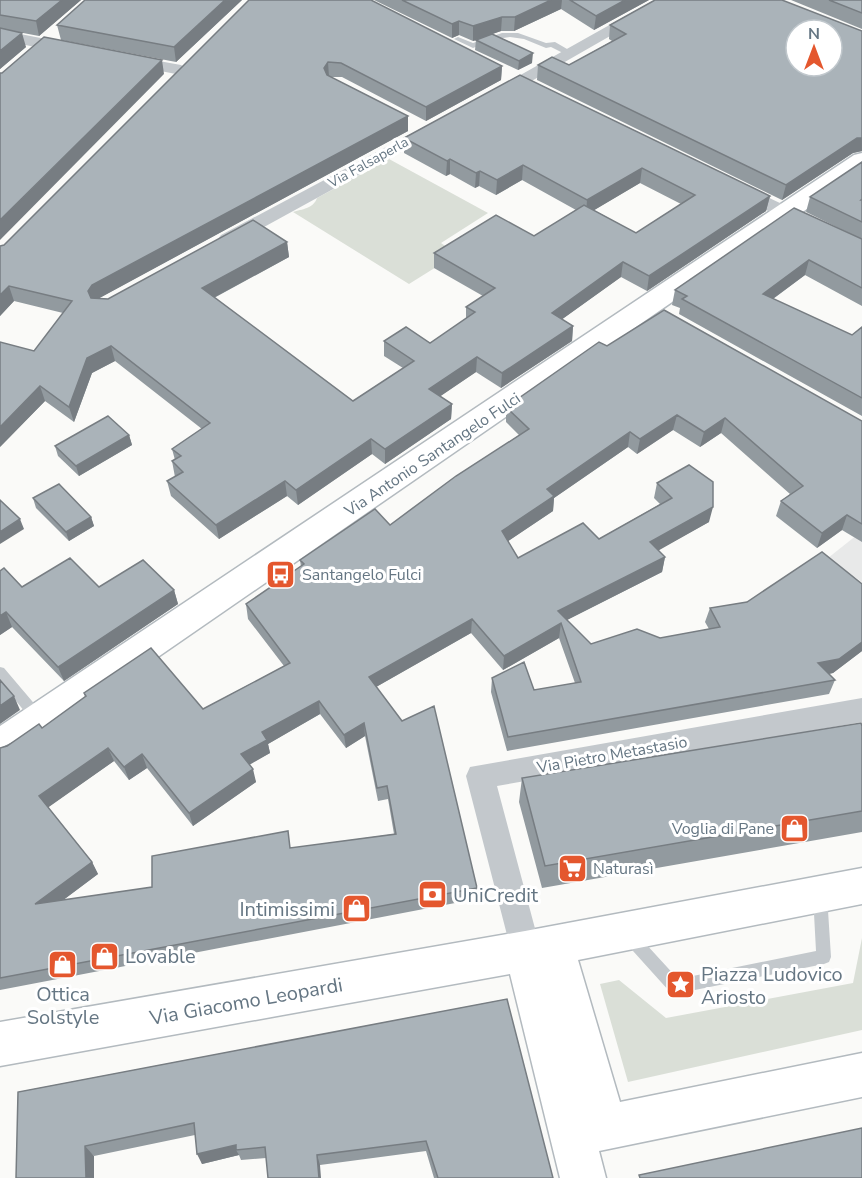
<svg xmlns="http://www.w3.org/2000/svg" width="862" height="1178" viewBox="0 0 862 1178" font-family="'Nunito Sans',sans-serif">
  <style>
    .built { fill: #e8e9e9 }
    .green { fill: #dadfd7 }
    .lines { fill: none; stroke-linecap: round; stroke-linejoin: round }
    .secondary-casing { stroke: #b3babf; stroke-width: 3 }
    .lane { fill: #c3c8cc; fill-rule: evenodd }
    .street { fill: #c3c8cc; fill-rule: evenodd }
    .secondary { fill: #fff; fill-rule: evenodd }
    .wall { fill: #929a9f; fill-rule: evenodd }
    .shaded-wall { fill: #777d82 }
    .building { fill: #aab3b9; stroke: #777d82; stroke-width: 1.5; fill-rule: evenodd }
    .labels { text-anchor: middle; stroke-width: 6; stroke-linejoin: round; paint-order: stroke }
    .far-street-label { font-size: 14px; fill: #657683; stroke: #fff }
    .street-label { font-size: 16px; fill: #657683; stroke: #fff }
    .poi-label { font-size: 16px; fill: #657683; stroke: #fff; text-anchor: start }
    .near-poi-label { font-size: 20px; fill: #657683; stroke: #fff; text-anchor: start }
    .near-street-label { font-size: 20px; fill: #657683; stroke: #fff }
  </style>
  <rect width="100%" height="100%" fill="#fafaf8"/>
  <path class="built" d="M 862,531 L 862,582 L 828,558 Z"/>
  <path class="green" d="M 389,159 L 488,213 L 441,243 L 457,254 L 409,284 L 293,212 C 302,209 313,209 317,198 Z
    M 862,938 L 862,1030 L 628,1082 L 600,984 L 619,980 L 666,1018 L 853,983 Z"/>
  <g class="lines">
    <defs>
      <path id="secondary" d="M 862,153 L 862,171 L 13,757 L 0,762 L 0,726 L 854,155 Z
        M 862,868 L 862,904 L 578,960 L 620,1102 L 862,1053 L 862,1097 L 599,1151 L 606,1178 L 560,1178 L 510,974 L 0,1066 L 0,1022 L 525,931 Z"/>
    </defs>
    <use href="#secondary" class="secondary-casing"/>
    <path class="lane" d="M 502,33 L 518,33 L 546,43 L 555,42 L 574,53 L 567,55 L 551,47 L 546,48 L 524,39 L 510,37 L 496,39 L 473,48 L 454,39 L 458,37 L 473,43 Z
      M 0,667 L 4,668 L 43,714 L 45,718 L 43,722 L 38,724 L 33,722 L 0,681 Z
      M 820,888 L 825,890 L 827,895 L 831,957 L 829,962 L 824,964 L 675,994 L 670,992 L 624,941 L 622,936 L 624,931 L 629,929 L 634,931 L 678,979 L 816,951 L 813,895 L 815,890 Z"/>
    <path class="street" d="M 654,0 L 673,0 L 500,99 L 488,99 L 485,95 Z
      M 0,30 L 71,44 L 79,49 L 71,54 L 0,40 Z
      M 131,56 L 181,65 L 189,70 L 181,75 L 125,64 L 123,61 L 125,58 Z
      M 433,122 L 439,123 L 442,127 L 439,131 L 235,243 L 228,245 L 218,239 L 221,235 Z
      M 736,182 L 862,242 L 862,256 L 729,192 L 727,188 L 729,184 Z
      M 862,698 L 862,722 L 497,786 L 541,951 L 536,962 L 525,966 L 514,962 L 466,776 L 470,767 Z"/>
    <use href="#secondary" class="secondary"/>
  </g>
  <path class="wall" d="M 0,0 L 81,0 L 39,36 L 2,29 L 26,47 L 0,69 Z
    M 242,0 L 176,62 L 61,40 L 57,25 Z
    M 249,0 L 502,66 L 501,80 L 426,121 L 342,77 L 331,77 L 408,116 L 408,131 L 99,298 L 108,299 L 287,242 L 289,257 L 214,298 L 353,401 L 403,368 L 384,356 L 384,341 L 430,343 L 466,319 L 466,307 L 483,296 L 434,268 L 434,253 L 534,236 L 576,210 L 522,180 L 496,195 L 479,186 L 475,188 L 450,174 L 446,176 L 404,153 L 404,138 L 520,75 L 770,196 L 766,211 L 647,291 L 621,277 L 562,319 L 573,326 L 572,341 L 501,388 L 476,372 L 440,396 L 452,404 L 451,419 L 385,464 L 372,454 L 298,505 L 287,496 L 219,539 L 171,496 L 167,481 L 175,477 L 172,461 L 175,460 L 172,449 L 202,429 L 115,361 L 92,373 L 74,422 L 45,401 L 0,447 L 34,351 L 63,313 L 14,301 L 0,316 L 0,246 L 4,245 ZM 640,183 L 681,204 L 636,233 L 594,210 Z
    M 374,0 L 649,0 L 594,30 L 561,9 L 514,31 L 501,31 L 492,34 L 532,63 L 518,70 L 475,50 L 476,40 L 486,36 L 473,41 L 459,35 L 452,38 Z
    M 791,0 L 862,0 L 862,29 Z
    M 610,25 L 862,31 L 862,151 L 853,153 L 782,200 L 537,80 L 538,65 L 569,65 L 612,41 L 609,39 Z
    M 862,162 L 862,306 L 805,275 L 773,299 L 852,335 L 862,327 L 862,416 L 679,314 L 680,308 L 672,305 L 675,290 L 857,237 L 806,212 L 810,197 Z
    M 607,346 L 862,421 L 862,542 L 842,530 L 817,548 L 776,516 L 781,501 L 790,494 L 721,433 L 700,447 L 673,430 L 637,454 L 628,447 L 554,498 L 553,511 L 508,541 L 518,558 L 599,539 L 660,504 L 654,498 L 657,483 L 709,522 L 658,550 L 665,557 L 662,572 L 567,620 L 591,644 L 660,638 L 709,629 L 705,622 L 710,608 L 862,584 L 862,651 L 833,673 L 829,674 L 835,680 L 829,694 L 507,751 L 491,692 L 492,678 L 534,690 L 575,683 L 559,638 L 503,670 L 471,633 L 376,687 L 477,888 L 476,899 L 0,990 L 0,748 L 42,728 L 85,697 L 84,693 L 203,709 L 284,666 L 248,619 L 246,604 L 301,567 L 300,560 L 390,525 L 519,435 L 506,422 L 506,407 ZM 320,714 L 346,748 L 365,736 L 378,801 L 388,799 L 394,834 L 291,848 L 152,887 L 63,900 L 98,874 L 92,862 L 48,807 L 114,761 L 129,780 L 147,768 L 193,826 L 256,782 L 249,764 L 270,753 L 268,744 Z
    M 129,435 L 132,445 L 79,476 L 58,456 L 55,446 Z
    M 33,498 L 91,517 L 94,526 L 69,541 L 36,508 Z
    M 0,571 L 22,587 L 99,587 L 174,590 L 178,604 L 64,681 L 12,627 L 0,635 Z
    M 862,726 L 862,832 L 542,888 L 519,802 L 522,778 Z
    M 507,999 L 553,1178 L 434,1178 L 426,1151 L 320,1165 L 266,1158 L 241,1160 L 239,1155 L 202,1164 L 195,1135 L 94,1156 L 18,1092 Z"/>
  <path class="shaded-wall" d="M 62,0 L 81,0 L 39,36 L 36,21 Z
    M 225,0 L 242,0 L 176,62 L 174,47 Z
    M 551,0 L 562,0 L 561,9 L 514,31 L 515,17 Z
    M 625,0 L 649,0 L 594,30 L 596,16 Z
    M 502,17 L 501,31 L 473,41 L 473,26 Z
    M 459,21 L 459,35 L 452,38 L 452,24 Z
    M 22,33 L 26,47 L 0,69 L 0,51 Z
    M 533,53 L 532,63 L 518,70 L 519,61 Z
    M 162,60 L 164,74 L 0,240 L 0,220 Z
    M 328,62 L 329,77 L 325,82 L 324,68 Z
    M 502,66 L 501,80 L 426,121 L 426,107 Z
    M 408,116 L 408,131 L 96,300 L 92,306 L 88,291 L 92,285 Z
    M 857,138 L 862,138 L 862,151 L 853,153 L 782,200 L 786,185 Z
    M 450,159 L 450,174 L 446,176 L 447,161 Z
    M 523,165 L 522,180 L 496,195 L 497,180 Z
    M 642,168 L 640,183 L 586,215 L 587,200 Z
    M 480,171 L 479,186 L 475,188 L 476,173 Z
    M 770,196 L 766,211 L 647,291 L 649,276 Z
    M 287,242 L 289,257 L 204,303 L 202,288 Z
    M 809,260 L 805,275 L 759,309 L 763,294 Z
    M 623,262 L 621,277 L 550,328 L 552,313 Z
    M 9,286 L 14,301 L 0,316 L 0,295 Z
    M 573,326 L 572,341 L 501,388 L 502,373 Z
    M 111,346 L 115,361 L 92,373 L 74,422 L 69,407 L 87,358 Z
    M 477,357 L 476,372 L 429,404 L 429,389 Z
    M 40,386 L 45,401 L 0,447 L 0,427 Z
    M 452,404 L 451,419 L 385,464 L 385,449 Z
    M 677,415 L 673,430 L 637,454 L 640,439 Z
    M 725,418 L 721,433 L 700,447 L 704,432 Z
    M 630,432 L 628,447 L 554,498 L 553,511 L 501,546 L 502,531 L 547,489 Z
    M 129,435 L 132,445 L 79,476 L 76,466 Z
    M 371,439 L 372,454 L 298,505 L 296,490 Z
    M 285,481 L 287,496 L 219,539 L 216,525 Z
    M 713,507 L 709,522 L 647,557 L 650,542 Z
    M 847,515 L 842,530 L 817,548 L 822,533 Z
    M 91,517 L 94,526 L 69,541 L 66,532 Z
    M 20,519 L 24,529 L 0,544 L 0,532 Z
    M 665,557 L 662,572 L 561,623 L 559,638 L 503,670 L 504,656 L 558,611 Z
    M 174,590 L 178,604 L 64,681 L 58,667 Z
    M 6,612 L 12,627 L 0,635 L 0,616 Z
    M 472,619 L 471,633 L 369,691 L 369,677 Z
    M 862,642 L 862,651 L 833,673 L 812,677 L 818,663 Z
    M 14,696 L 20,710 L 0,724 L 0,706 Z
    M 319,701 L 320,714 L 268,744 L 270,753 L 244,768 L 241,754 L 262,732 Z
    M 364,723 L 365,736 L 346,748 L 344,735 Z
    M 108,748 L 114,761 L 46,809 L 39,796 Z
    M 142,754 L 147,768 L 129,780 L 124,767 Z
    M 253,769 L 256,782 L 193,826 L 189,813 Z
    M 92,862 L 98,874 L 42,916 L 35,904 Z
    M 236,1145 L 236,1150 L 239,1155 L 202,1164 L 197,1154 Z
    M 85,1146 L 94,1156 L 94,1178 L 86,1178 Z
    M 317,1155 L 320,1165 L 321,1178 L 319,1178 Z"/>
  <path class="building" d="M 0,0 L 62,0 L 36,21 L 0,15 Z
    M 85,0 L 225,0 L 174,47 L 57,25 Z
    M 249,0 L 371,0 L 502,66 L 426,107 L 341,63 L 328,62 L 324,68 L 327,75 L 408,116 L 92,285 L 88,291 L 91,298 L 108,299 L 253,220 L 287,242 L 202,288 L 353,401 L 414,361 L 384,341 L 406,327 L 430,343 L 475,312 L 466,307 L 495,288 L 434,253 L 496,215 L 534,236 L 584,205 L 636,233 L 695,195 L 642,168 L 587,200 L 523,165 L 497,180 L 480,171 L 476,173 L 450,159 L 447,161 L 404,138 L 520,75 L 770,196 L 649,276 L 623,262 L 552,313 L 573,326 L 502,373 L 477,357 L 429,389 L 452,404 L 385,449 L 371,439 L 296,490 L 285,481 L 216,525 L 167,481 L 183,472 L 172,461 L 181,456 L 172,449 L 210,423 L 111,346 L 87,358 L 69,407 L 40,386 L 0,427 L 0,342 L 34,351 L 72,301 L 9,286 L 0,295 L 0,246 L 4,245 Z
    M 402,0 L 551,0 L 515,17 L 502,17 L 473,26 L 459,21 L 452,24 Z
    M 570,0 L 625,0 L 596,16 Z
    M 655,0 L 782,0 L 862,31 L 862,138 L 857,138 L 786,185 L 538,65 L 552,57 L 569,65 L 626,34 L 610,25 ZM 796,30 L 832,30 L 832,66 L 796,66 Z
    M 829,0 L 862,0 L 862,13 Z
    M 0,28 L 22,33 L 0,51 Z
    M 492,34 L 533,53 L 519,61 L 476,40 Z
    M 44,37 L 162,60 L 0,220 L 0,73 L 2,73 Z
    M 862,162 L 862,199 L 861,200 L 862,200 L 862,222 L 810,197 Z
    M 794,208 L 862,239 L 862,288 L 809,260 L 763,294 L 852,335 L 862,327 L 862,398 L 682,299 L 687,296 L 675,290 Z
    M 664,310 L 862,421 L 862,524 L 847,515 L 822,533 L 781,501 L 803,486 L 725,418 L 704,432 L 677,415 L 640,439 L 630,432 L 547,489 L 554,496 L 502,531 L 518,558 L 583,523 L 599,539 L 672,498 L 657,483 L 689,465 L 713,482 L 713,507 L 650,542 L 665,557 L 558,611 L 591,644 L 637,629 L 660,638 L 720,627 L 710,608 L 747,602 L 822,552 L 862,584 L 862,642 L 839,659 L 818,663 L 835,680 L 508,737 L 492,678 L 524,662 L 534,690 L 581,682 L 561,623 L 504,656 L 472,619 L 369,677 L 402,721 L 434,706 L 477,888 L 0,978 L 0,748 L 7,746 L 39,724 L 42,728 L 86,696 L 84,693 L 151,648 L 203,709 L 290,663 L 246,604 L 304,564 L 300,560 L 375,509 L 390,525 L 456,476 L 529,429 L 506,407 L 599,342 L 607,346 ZM 319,701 L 344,735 L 364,723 L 377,788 L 387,786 L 396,834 L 290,848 L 288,831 L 152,856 L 152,887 L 35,904 L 92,862 L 39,796 L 108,748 L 124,767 L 142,754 L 189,813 L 253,769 L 241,754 L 267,740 L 262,732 Z
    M 108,416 L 129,435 L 76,466 L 55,446 Z
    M 59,484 L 91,517 L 66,532 L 33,498 Z
    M 0,500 L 20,519 L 0,532 Z
    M 70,558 L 99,587 L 143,560 L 174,590 L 58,667 L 6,612 L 0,616 L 0,571 L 4,568 L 22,587 Z
    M 0,680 L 14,696 L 0,706 Z
    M 861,723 L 862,726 L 862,811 L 545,866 L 522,778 Z
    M 507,999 L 553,1178 L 438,1178 L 426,1141 L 317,1155 L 319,1178 L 268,1178 L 265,1147 L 236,1150 L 236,1145 L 197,1154 L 194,1123 L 85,1146 L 86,1178 L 16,1178 L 18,1092 Z
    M 862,1128 L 862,1178 L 640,1178 L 639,1175 Z"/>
  <defs>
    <symbol id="bus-square" viewBox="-11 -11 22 22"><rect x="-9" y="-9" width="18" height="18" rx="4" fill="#e4572e" stroke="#fff"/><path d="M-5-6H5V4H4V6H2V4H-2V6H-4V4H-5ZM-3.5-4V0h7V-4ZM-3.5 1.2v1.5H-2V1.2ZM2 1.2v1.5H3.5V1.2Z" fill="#fff"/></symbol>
    <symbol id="shop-square" viewBox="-11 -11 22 22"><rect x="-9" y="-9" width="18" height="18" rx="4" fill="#e4572e" stroke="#fff"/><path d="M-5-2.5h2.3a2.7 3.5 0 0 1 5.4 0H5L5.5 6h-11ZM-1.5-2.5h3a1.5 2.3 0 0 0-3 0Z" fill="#fff"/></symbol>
    <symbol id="supermarket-square" viewBox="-11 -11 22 22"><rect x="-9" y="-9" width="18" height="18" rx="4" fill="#e4572e" stroke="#fff"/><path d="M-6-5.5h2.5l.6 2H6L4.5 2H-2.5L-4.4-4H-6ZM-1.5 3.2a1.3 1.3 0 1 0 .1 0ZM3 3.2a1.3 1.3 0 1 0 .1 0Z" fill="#fff"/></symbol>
    <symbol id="bank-square" viewBox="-11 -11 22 22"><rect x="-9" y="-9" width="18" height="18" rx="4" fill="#e4572e" stroke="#fff"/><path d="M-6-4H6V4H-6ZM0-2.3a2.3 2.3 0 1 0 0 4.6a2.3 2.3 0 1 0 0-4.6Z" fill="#fff"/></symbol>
    <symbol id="sight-square" viewBox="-11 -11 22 22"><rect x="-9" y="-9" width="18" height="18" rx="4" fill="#e4572e" stroke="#fff"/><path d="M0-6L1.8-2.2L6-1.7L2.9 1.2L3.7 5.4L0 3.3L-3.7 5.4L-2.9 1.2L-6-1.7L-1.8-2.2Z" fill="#fff"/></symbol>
  </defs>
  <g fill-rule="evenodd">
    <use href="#bus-square" x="264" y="558" width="33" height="33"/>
    <use href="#shop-square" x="778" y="812" width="33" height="33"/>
    <use href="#supermarket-square" x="556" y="852" width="33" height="33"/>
    <use href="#bank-square" x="416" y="878" width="33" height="33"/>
    <use href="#shop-square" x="340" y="892" width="33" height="33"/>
    <use href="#shop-square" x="88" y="940" width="33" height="33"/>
    <use href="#shop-square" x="46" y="948" width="33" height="33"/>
    <use href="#sight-square" x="664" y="968" width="33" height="33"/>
  </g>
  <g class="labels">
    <g class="far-street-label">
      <text transform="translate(368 162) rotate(-29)" y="5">Via Falsaperla</text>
    </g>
    <g class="street-label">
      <text transform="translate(432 454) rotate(-34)" y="6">Via Antonio Santangelo Fulci</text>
      <text transform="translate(612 754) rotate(-10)" y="6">Via Pietro Metastasio</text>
    </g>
    <g class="poi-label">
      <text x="302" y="580">Santangelo Fulci</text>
      <text x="774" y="834" text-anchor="end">Voglia di Pane</text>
      <text x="593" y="874">Naturasì</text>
    </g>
    <g class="near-poi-label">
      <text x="453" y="902">UniCredit</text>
      <text x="335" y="916" text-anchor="end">Intimissimi</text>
      <text x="125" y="963">Lovable</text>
      <text x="701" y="981">Piazza Ludovico<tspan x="701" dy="23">Ariosto</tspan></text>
      <text x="63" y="1001" text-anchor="middle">Ottica<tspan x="63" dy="23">Solstyle</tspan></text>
    </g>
    <g class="near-street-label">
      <text transform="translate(246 1001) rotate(-10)" y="7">Via Giacomo Leopardi</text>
    </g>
  </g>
  <g transform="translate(814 48)"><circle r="28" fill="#ffffff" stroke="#c1c8cd" stroke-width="1.5"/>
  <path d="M0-4.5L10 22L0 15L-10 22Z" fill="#e4572e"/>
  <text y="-9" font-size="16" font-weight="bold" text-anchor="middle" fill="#657683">N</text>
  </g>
</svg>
